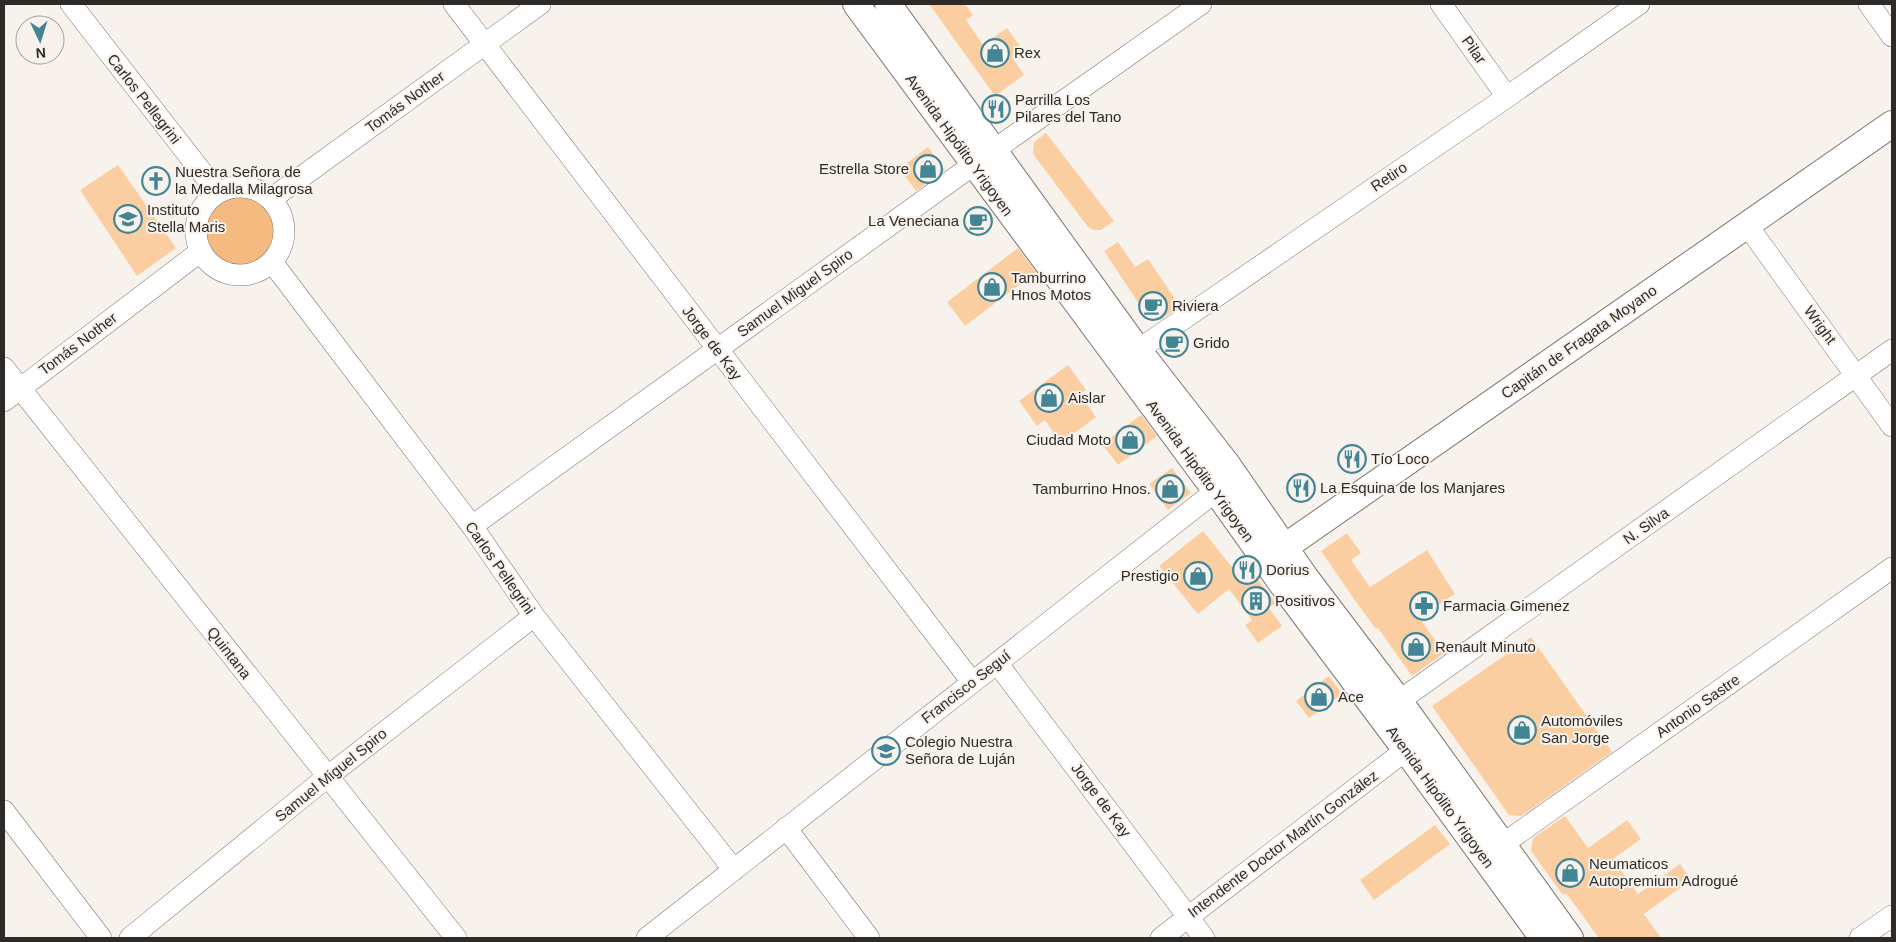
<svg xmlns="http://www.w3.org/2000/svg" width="1896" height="942" viewBox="0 0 1896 942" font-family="Helvetica,sans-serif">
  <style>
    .green { fill: #f5ba80 }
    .building { fill: #fbcea1 }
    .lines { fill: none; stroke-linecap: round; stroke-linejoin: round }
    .minor-casing { stroke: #7b7670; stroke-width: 22 }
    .major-casing { stroke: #7b7670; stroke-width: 28 }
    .minor { stroke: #fff; stroke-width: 21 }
    .major { stroke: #fff; stroke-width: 26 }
    .labels { text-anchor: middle; stroke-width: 4; stroke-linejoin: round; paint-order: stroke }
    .street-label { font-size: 15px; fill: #2d2a28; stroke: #f8f2ec }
    .poi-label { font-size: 15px; fill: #2d2a28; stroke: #f8f2ec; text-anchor: start }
  </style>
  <rect width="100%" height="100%" fill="#f8f2ec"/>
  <path class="green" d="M204 233a36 36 0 1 1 72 0a36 36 0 1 1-72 0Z"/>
  <path class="building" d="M 929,4 L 965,4 L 973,15 L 966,20 L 983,45 L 1007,28 L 1023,50 L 1012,57 L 1024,75 L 995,96 Z
    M 1046,133 L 1114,221 L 1101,230 L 1094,230 L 1088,227 L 1033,154 L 1034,142 Z
    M 928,147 L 945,170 L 916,191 L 904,175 L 911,169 L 907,163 Z
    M 118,165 L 176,248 L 137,276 L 80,190 Z
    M 1118,242 L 1135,267 L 1148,259 L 1180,306 L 1160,320 L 1149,319 L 1104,251 Z
    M 1018,248 L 1036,272 L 965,326 L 947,302 Z
    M 1068,365 L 1086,390 L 1080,394 L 1096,417 L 1061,443 L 1045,420 L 1037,426 L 1019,401 Z
    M 1141,415 L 1157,436 L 1118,465 L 1102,444 Z
    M 1172,468 L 1191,493 L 1168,510 L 1149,484 Z
    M 1203,531 L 1235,571 L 1245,563 L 1276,603 L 1269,608 L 1282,626 L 1258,643 L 1245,625 L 1252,620 L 1229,589 L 1198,614 L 1159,566 Z
    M 1347,533 L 1361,553 L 1351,560 L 1370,587 L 1427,550 L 1455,594 L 1419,617 L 1444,653 L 1412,676 L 1378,628 L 1376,629 L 1354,599 L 1321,551 Z
    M 1531,637 L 1612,752 L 1521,816 L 1509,815 L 1432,706 Z
    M 1329,676 L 1342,694 L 1309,718 L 1296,701 Z
    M 1565,816 L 1588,848 L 1627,820 L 1641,839 L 1613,859 L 1638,894 L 1680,864 L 1691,880 L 1644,914 L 1661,938 L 1599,938 L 1566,893 L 1563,895 L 1531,851 L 1533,838 Z
    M 1435,825 L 1450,844 L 1374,900 L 1360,880 Z"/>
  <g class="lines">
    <defs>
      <path id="minor" d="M 71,4 L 218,193
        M 454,4 L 972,682
        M 1441,4 L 1507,97
        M 1869,4 L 1892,36
        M 994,150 L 1201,4
        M196 231a44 44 0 1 1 88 0a44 44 0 1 1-88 0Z
        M 271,199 L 540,4
        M 1747,225 L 1892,426
        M 272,262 L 472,526 L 534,616 L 734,870
        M 1138,350 L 1507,97 L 1639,4
        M 4,368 L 456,938
        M 4,401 L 201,251
        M 472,526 L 973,165
        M 997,663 L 1204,938
        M 1399,701 L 1892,350
        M 4,811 L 101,938
        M 786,828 L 869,938
        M 1503,844 L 1892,568
        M 130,938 L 327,777 L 534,616
        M 647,938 L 1216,491 L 1230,482
        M 1161,938 L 1406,750
        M 1860,938 L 1892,916"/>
      <path id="major" d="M 856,4 L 1216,491 L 1287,591 L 1406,750 L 1543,938
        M 888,4 L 1138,350 L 1226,463 L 1305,577 L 1399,701 L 1570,938
        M 1272,556 L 1892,124"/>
    </defs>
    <use href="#minor" class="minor-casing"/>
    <use href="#major" class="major-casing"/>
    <use href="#minor" class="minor"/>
    <use href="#major" class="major"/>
  </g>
  <defs>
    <symbol id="shop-ring" viewBox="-11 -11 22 22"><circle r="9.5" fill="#f8f2ec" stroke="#428595" stroke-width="1.5"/><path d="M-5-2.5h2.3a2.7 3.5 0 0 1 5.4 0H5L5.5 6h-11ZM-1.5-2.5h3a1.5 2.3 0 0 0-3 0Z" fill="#428595"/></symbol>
    <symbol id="restaurant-ring" viewBox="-11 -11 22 22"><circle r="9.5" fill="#f8f2ec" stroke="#428595" stroke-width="1.5"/><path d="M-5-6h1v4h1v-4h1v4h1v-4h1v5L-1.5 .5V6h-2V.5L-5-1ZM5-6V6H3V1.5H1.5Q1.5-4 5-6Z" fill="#428595"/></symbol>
    <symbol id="church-ring" viewBox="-11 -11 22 22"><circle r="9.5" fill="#f8f2ec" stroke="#428595" stroke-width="1.5"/><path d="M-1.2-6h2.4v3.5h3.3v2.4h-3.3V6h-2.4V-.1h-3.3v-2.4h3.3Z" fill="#428595"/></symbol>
    <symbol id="university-ring" viewBox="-11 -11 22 22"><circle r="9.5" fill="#f8f2ec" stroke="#428595" stroke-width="1.5"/><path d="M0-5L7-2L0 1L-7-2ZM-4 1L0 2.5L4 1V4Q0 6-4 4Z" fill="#428595"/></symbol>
    <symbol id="cafe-ring" viewBox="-11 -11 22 22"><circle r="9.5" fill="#f8f2ec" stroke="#428595" stroke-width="1.5"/><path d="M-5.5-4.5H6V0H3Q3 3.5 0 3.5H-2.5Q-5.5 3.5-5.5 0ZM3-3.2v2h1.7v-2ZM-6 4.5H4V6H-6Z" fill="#428595"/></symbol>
    <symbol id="building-ring" viewBox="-11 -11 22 22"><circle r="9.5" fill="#f8f2ec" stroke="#428595" stroke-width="1.5"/><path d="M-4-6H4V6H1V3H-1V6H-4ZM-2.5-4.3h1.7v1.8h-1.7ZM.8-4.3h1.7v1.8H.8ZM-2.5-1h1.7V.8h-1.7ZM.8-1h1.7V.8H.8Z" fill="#428595"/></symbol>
    <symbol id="pharmacy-ring" viewBox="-11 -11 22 22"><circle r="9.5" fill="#f8f2ec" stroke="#428595" stroke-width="1.5"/><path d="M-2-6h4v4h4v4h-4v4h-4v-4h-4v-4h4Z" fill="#428595"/></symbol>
    <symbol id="school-ring" viewBox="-11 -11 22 22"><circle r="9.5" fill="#f8f2ec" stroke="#428595" stroke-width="1.5"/><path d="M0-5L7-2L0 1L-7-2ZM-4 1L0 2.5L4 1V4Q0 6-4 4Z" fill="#428595"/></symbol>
  </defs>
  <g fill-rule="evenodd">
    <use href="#shop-ring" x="979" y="37" width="32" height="32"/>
    <use href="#restaurant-ring" x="980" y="93" width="32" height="32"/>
    <use href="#shop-ring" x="912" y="153" width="32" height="32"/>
    <use href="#church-ring" x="140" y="165" width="32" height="32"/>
    <use href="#university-ring" x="112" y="203" width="32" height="32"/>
    <use href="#cafe-ring" x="962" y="205" width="32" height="32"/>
    <use href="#shop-ring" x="976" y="271" width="32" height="32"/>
    <use href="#cafe-ring" x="1137" y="290" width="32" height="32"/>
    <use href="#cafe-ring" x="1158" y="327" width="32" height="32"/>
    <use href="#shop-ring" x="1033" y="382" width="32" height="32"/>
    <use href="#shop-ring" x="1114" y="424" width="32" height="32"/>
    <use href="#restaurant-ring" x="1336" y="443" width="32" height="32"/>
    <use href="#restaurant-ring" x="1285" y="472" width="32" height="32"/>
    <use href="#shop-ring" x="1154" y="473" width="32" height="32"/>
    <use href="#restaurant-ring" x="1231" y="554" width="32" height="32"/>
    <use href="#shop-ring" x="1182" y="560" width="32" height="32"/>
    <use href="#building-ring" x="1240" y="585" width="32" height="32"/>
    <use href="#pharmacy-ring" x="1408" y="590" width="32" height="32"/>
    <use href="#shop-ring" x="1400" y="631" width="32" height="32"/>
    <use href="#shop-ring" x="1303" y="681" width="32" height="32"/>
    <use href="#shop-ring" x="1506" y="714" width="32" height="32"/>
    <use href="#school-ring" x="870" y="735" width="32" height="32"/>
    <use href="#shop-ring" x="1554" y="857" width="32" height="32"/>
  </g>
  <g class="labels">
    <g class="street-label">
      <text transform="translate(1474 50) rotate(55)" y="5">Pilar</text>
      <text transform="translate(144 99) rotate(52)" y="5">Carlos Pellegrini</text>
      <text transform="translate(405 102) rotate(-36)" y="5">Tomás Nother</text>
      <text transform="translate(959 145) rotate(54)" y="5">Avenida Hipólito Yrigoyen</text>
      <text transform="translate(1389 177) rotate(-34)" y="5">Retiro</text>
      <text transform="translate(795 293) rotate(-36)" y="5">Samuel Miguel Spiro</text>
      <text transform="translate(1820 325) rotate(54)" y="5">Wright</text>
      <text transform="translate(1579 342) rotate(-35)" y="5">Capitán de Fragata Moyano</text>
      <text transform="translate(712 343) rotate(53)" y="5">Jorge de Kay</text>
      <text transform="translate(78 344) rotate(-37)" y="5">Tomás Nother</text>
      <text transform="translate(1200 471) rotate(54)" y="5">Avenida Hipólito Yrigoyen</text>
      <text transform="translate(1646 526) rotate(-35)" y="5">N. Silva</text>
      <text transform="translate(500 568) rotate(55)" y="5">Carlos Pellegrini</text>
      <text transform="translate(229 653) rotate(52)" y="5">Quintana</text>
      <text transform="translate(966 687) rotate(-38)" y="5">Francisco Seguí</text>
      <text transform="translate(1698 706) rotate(-35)" y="5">Antonio Sastre</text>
      <text transform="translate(331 775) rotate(-39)" y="5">Samuel Miguel Spiro</text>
      <text transform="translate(1440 797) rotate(54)" y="5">Avenida Hipólito Yrigoyen</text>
      <text transform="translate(1101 800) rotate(53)" y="5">Jorge de Kay</text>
      <text transform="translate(1283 844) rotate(-37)" y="5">Intendente Doctor Martín González</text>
    </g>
    <g class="poi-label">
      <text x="1014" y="58">Rex</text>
      <text x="1015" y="105">Parrilla Los<tspan x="1015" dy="17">Pilares del Tano</tspan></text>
      <text x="909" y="174" text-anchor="end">Estrella Store</text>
      <text x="175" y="177">Nuestra Señora de<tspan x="175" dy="17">la Medalla Milagrosa</tspan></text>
      <text x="147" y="215">Instituto<tspan x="147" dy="17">Stella Maris</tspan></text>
      <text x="959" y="226" text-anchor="end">La Veneciana</text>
      <text x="1011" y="283">Tamburrino<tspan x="1011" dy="17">Hnos Motos</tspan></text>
      <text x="1172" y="311">Riviera</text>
      <text x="1193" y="348">Grido</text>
      <text x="1068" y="403">Aislar</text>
      <text x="1111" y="445" text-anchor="end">Ciudad Moto</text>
      <text x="1371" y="464">Tío Loco</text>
      <text x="1320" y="493">La Esquina de los Manjares</text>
      <text x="1151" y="494" text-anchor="end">Tamburrino Hnos.</text>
      <text x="1266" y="575">Dorius</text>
      <text x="1179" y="581" text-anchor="end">Prestigio</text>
      <text x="1275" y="606">Positivos</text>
      <text x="1443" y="611">Farmacia Gimenez</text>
      <text x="1435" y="652">Renault Minuto</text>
      <text x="1338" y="702">Ace</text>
      <text x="1541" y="726">Automóviles<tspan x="1541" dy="17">San Jorge</tspan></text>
      <text x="905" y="747">Colegio Nuestra<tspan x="905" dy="17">Señora de Luján</tspan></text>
      <text x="1589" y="869">Neumaticos<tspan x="1589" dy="17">Autopremium Adrogué</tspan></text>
    </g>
  </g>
  <rect width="1896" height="942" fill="none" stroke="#2d2a28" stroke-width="10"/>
  <g transform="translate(40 40) rotate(176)"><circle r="24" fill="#f8f2ec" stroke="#a7a29e"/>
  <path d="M0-4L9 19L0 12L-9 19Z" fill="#428595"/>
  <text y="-8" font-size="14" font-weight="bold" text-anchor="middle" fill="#2d2a28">N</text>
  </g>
</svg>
